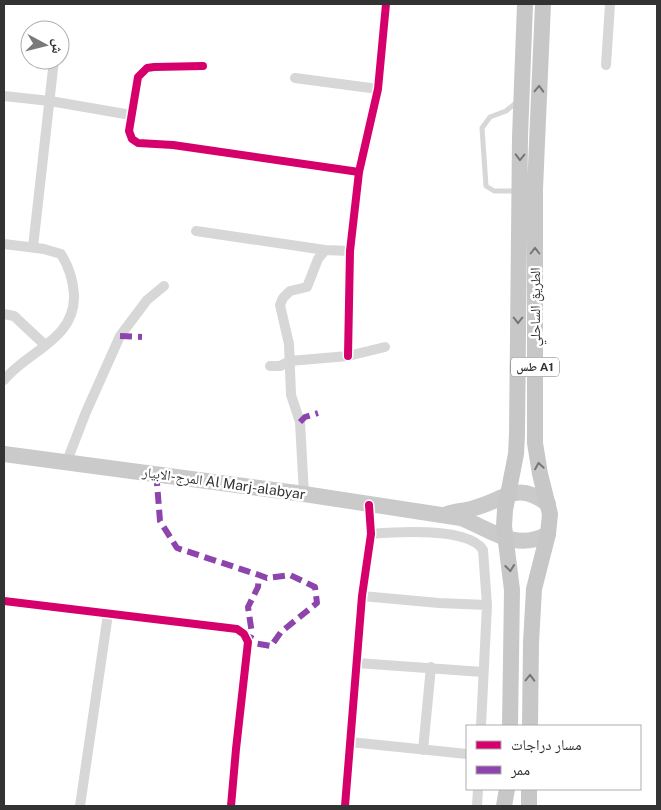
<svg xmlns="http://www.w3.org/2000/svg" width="661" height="810" viewBox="0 0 661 810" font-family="'Public Sans','Noto Naskh Arabic',sans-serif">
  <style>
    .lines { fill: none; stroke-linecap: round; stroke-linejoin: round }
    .service { stroke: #d7d7d7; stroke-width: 5 }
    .minor { stroke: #d7d7d7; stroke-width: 10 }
    .primary { stroke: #cacaca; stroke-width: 16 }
    .trunk { stroke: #c7c7c7; stroke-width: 16 }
    .quiet { stroke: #8e44ad; stroke-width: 6; stroke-dasharray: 12 6; stroke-linecap: butt }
    .cycleway-casing { stroke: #fff; stroke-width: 11 }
    .cycleway { stroke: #d6006c; stroke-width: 8 }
    .oneway { stroke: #767676 }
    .labels { text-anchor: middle; stroke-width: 5; stroke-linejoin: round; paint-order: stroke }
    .shield { fill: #fff; stroke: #707070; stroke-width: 1 }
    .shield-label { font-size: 12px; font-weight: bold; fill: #333 }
    .street-label { font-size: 14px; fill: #333; stroke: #fff }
  </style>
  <rect width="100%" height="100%" fill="#fff"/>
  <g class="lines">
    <path class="service" d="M 517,102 L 506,111 L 490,117 L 482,128 L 486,186 L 494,191 L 518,191"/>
    <path class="minor" d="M 606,65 L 610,4
      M 203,66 L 154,67 L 147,68 L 138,77 L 129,131 L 132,139 L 138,143 L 173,145 L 359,172
      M 295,78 L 378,89
      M 4,96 L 50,101 L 131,115
      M 196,231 L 325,250 L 350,251
      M 4,244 L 44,249 L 61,254 C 69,267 73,279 74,294 C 76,339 29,350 4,380
      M 33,247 L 54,60
      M 4,314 L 14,316 L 45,345
      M 348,356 L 350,251 L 359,172 L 378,89 L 386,4
      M 270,366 L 280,366 L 290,361 L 348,356 L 385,347
      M 67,461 L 86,412 L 120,336 L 147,300 L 164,286
      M 304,494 L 300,422 L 291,395 L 289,344 L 280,305 L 283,298 L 290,291 L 307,287 L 318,259 L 325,250
      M 371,534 C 395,532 469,527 483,550 L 487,605 L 481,726
      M 362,596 L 439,603 L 487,605
      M 4,601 L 237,629 L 244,634 L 248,642 L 236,749 L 231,806
      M 357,663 L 483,672
      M 350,742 L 467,754
      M 423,750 L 431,667
      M 80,806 L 108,614
      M 345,806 L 362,596 L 371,534 L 369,505
      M 477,806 L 478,789"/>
    <path class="primary" d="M 4,454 L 304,494 L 461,518 C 492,530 515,552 548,534
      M 447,514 C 456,511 465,511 474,508 C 506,500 515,480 548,504"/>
    <path class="trunk" d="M 510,726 L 512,590 L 504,526 L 505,510 L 516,454 L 517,434 L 520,137 L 525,4
      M 530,726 L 531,643 L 534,589 L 548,534 L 550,514 L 540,474 L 535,443 L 535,189 L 543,4
      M 504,806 L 507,789
      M 529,806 L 529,789"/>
    <path class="quiet" d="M 120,336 L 142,337
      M 300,422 L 305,417 L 318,413
      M 158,474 L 157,483 L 160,521 L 177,548 L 259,575 L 267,578 L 290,575 L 315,587 L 317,603 L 281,632 L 271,646 L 248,642 L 252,634 L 248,607 L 258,587 L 259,575"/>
    <defs>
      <path id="cycleway" d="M 203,66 L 154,67 L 147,68 L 138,77 L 129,131 L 132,139 L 138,143 L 173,145 L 359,172
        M 348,356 L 350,251 L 359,172 L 378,89 L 386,4
        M 4,601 L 237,629 L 244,634 L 248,642 L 236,749 L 231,806
        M 345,806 L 362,596 L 371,534 L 369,505"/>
    </defs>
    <use href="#cycleway" class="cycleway-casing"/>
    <use href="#cycleway" class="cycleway"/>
  </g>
  <defs><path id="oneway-chevron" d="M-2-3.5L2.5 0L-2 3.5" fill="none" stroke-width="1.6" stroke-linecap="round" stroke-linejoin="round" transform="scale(1.25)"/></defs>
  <g class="oneway">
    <use href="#oneway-chevron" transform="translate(539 89) rotate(-88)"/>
    <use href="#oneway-chevron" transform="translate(520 157) rotate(91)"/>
    <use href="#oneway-chevron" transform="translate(535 251) rotate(-90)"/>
    <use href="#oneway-chevron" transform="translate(518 320) rotate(90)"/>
    <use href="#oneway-chevron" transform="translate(539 466) rotate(-99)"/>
    <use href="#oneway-chevron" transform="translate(510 568) rotate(83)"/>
    <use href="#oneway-chevron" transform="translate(530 678) rotate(-89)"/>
  </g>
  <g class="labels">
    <rect class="shield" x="511" y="357.5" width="48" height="19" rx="4"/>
    <g class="shield-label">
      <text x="535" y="371">طس A1</text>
    </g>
    <g class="street-label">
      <text transform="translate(535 307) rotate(-90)" y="5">الطريق الساحلي</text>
      <text transform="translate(224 483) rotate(8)" y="5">المرج-الابيار Al Marj-alabyar</text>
    </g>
  </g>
  <rect width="661" height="810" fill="none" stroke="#333333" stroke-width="10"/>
  <rect x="466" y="725" width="175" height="65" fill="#ffffff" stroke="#adadad"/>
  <rect x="476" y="741" width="25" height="8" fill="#d6006c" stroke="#adadad"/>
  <text x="511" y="750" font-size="15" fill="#333333">مسار دراجات</text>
  <rect x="476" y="766" width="25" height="8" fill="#8e44ad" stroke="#adadad"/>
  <text x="511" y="775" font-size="15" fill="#333333">ممر</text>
  <g transform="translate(45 45) rotate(97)"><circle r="24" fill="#ffffff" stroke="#adadad"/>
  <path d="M0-4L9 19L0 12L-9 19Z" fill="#7a7a7a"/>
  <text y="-8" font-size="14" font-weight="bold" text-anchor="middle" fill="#333333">ش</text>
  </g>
</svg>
